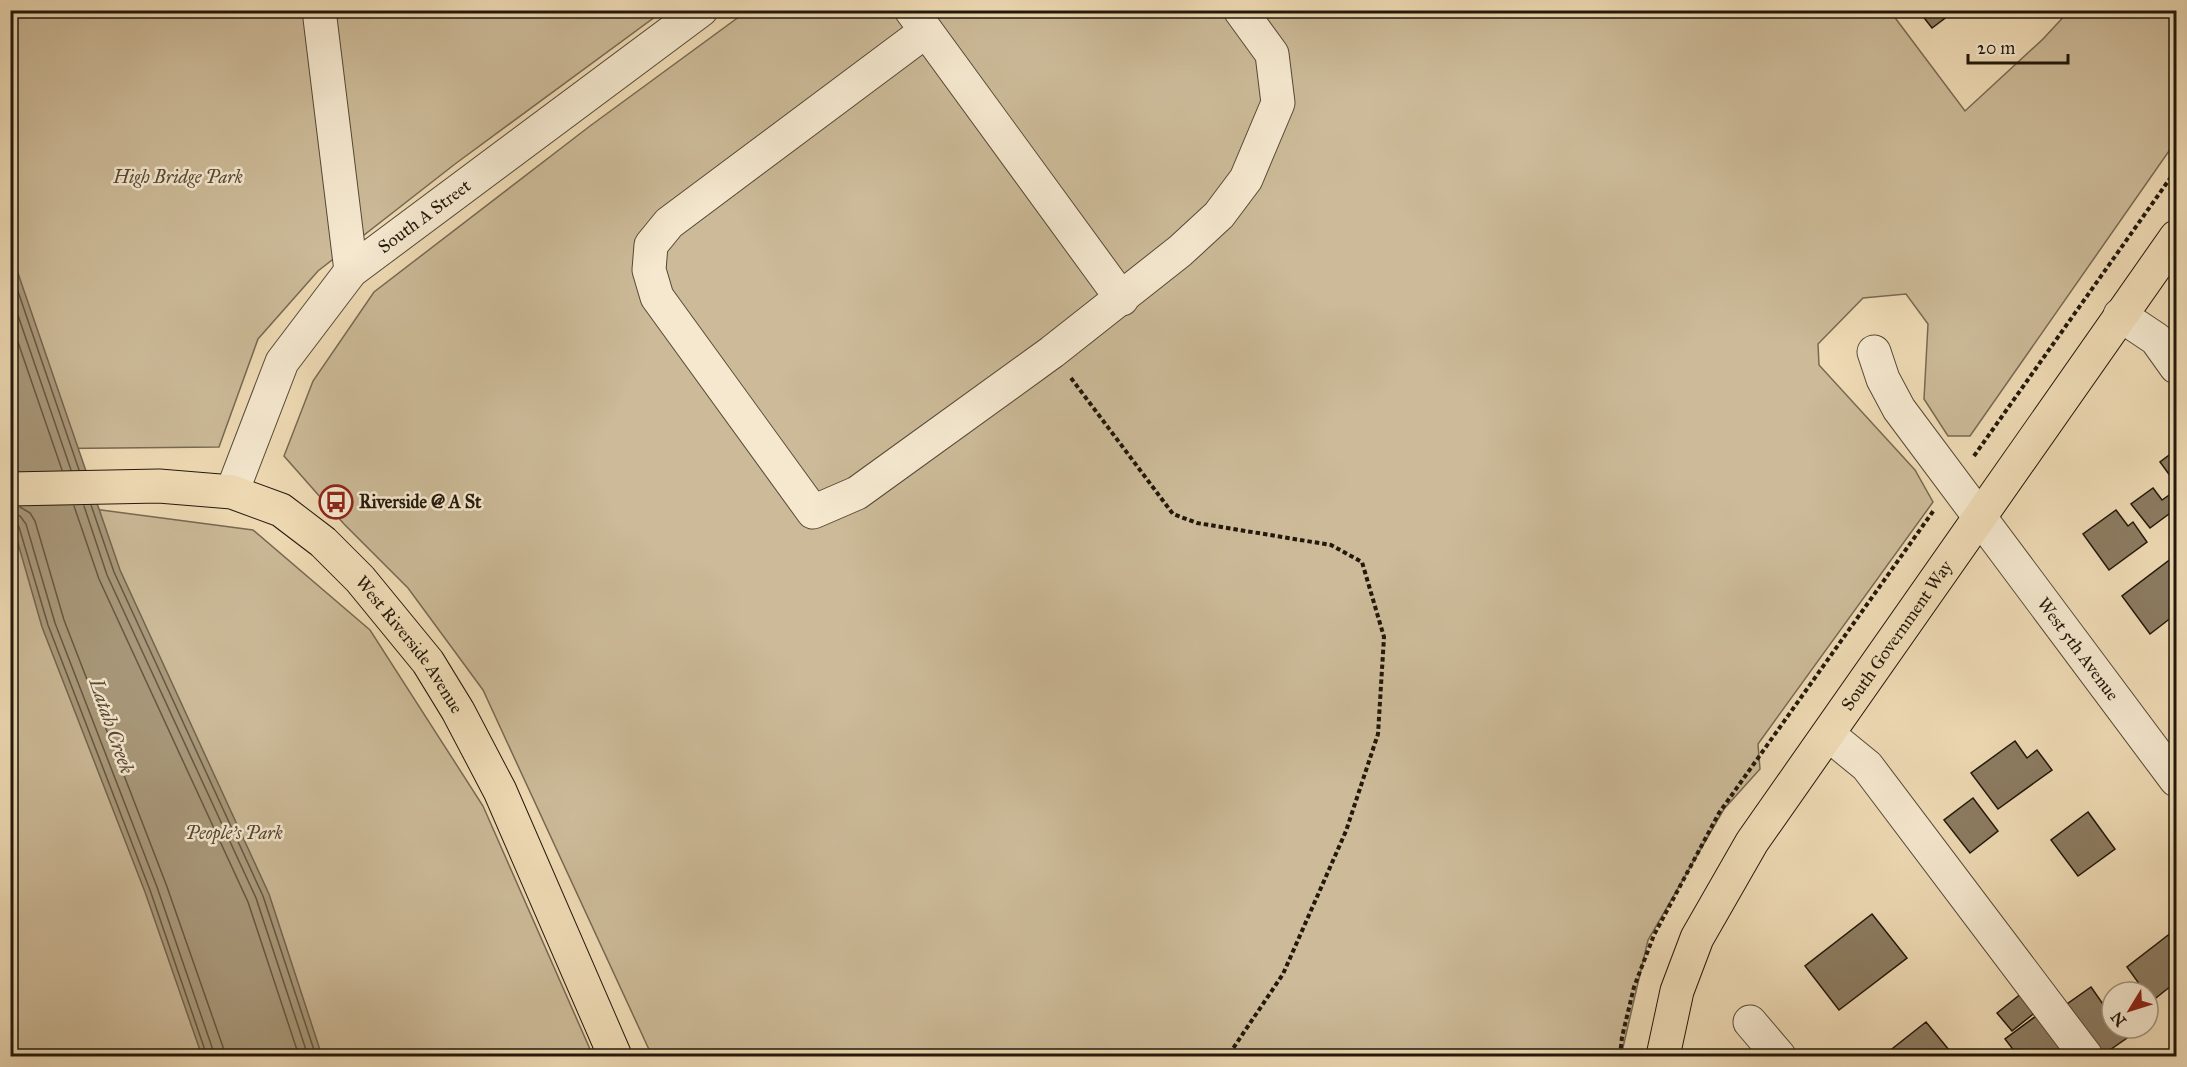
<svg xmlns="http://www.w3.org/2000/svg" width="2187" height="1067" viewBox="0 0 2187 1067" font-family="'IM FELL Great Primer',serif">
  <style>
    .green { fill: #ccba98; stroke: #776952; stroke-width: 1.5 }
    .water { fill: #a9997b; stroke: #73654e; stroke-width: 1.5 }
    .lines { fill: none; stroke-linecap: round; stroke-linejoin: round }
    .shore { stroke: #665843; stroke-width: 1.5 }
    .building { fill: #8d7d63; stroke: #22180b; stroke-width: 1.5 }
    .minor-casing { stroke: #554936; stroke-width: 35 }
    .major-casing { stroke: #22180b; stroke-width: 35 }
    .path { stroke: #22180b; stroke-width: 4; stroke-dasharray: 4.5 3; stroke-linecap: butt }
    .minor { stroke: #f5e8cf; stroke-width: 33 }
    .major { stroke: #efdbb5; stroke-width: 33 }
    .labels { text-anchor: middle; stroke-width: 5; stroke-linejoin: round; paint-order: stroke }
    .park-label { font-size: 18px; font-style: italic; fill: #554935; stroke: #f5e8cf }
    .street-label { font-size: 18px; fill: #22180b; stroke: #f5e8cf }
    .poi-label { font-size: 18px; font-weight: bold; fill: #22180b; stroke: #f5e8cf; text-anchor: start }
    .water-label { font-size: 20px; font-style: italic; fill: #584c38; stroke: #f5e8cf }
  </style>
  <rect width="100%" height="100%" fill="#efdbb5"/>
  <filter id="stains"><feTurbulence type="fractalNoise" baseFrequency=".00333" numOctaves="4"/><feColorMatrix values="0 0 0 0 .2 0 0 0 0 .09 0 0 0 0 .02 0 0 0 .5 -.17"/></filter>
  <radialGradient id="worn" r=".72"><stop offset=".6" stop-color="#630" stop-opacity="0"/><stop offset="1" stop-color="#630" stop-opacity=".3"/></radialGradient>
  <path class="green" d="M 10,11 L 663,11 L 455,164 L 318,271 L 258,339 L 219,447 L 11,449 Z
    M 747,11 L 1890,11 L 1965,111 L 2043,39 L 2069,11 L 2176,11 L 2176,141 L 1970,436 L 1948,436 L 1924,399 L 1928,324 L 1906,294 L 1863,298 L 1818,344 L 1819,365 L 1915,470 L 1933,502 L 1758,744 L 1760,769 L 1724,809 L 1648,940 L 1621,1056 L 652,1056 L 483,690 L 408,588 L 344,524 L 284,456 L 313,381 L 374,292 L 590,126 Z
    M 86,508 L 253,530 L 370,630 L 483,806 L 593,1056 L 11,1056 L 10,511 Z"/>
  <path class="water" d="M 10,250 L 120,570 L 269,894 L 322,1056 L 202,1056 L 145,892 L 42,627 L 11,519 Z"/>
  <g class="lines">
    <path class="shore" d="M 10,268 L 79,470
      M 10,292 L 71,470
      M 10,319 L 62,470
      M 91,505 L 114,572 L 263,896 L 316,1056
      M 74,506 L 99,579 L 248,902 L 299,1056
      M 84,506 L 107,575 L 256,898 L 308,1056
      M 20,507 L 30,513 L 35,521 L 64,620 L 166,884 L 223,1047 L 224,1056
      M 10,514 L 20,516 L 26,524 L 55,623 L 157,887 L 215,1056
      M 10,522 L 16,523 L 19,527 L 48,625 L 150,890 L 207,1056"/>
  </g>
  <path class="building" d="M 1918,10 L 1956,10 L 1932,28 Z
    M 2176,450 L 2176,484 L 2160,462 Z
    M 2153,488 L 2162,500 L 2175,491 L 2176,493 L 2176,524 L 2169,514 L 2150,528 L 2131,504 Z
    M 2116,510 L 2128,526 L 2133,522 L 2147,542 L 2109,570 L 2083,534 Z
    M 2176,555 L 2176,614 L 2150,634 L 2122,596 Z
    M 2015,741 L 2027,758 L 2037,750 L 2052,770 L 1998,809 L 1971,773 Z
    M 1973,798 L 1998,831 L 1970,853 L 1944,820 Z
    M 2088,812 L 2115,849 L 2078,876 L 2051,840 Z
    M 1872,914 L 1907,958 L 1839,1010 L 1805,966 Z
    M 2176,929 L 2176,982 L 2152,1001 L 2148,992 L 2145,992 L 2127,967 Z
    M 2091,987 L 2112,1017 L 2112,1028 L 2120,1028 L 2127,1038 L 2104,1054 L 2067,1004 Z
    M 2022,993 L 2037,1011 L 2012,1031 L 1997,1013 Z
    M 2040,1013 L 2072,1056 L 2018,1056 L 2005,1039 Z
    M 1926,1022 L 1954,1056 L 1883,1056 Z"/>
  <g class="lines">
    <defs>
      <g id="minor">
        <path d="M 319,10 L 351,271"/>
        <path d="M 911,10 L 1122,299"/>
        <path d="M 926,31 L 669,223 L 651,245 L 649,270 L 657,297 L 813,512 L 857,493 L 1052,352 L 1180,251 L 1219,215 L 1246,179 L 1278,103 L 1272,54 L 1240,10"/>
        <path d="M 2120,315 L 2156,339 L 2176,367"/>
        <path id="s1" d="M 1874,352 L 1883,379 L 1899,409 L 2176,780"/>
        <path id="s2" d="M 232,492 L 282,362 L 351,271 L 701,10"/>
        <path d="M 1829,735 L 1867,766 L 2086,1056"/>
        <path d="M 1750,1022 L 1779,1056"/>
      </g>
      <g id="major">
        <path id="s3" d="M 10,489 L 159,486 L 232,492 L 281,510 L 323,542 L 360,579 L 428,662 L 458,711 L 500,791 L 615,1056"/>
        <path id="s4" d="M 1663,1056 L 1677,991 L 1697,938 L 1752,842 L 2176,237"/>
      </g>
    </defs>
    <use href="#minor" class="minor-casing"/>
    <use href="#major" class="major-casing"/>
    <path class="path" d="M 1071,378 L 1173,514 L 1197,523 L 1331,545 L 1362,562 L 1384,637 L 1378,734 L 1346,831 L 1283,974 L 1228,1056
      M 1974,456 L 2176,170
      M 1620,1056 L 1622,1037 L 1634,987 L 1654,935 L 1719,813 L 1934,510"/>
    <use href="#minor" class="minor"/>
    <use href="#major" class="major"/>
  </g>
  <defs>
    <symbol id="bus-ring" viewBox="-11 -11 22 22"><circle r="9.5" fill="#f5e8cf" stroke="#8f2418" stroke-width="1.5"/><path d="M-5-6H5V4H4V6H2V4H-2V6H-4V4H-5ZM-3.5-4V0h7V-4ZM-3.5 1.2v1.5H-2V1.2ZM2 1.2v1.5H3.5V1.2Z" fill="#8f2418"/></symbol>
  </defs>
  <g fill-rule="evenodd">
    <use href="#bus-ring" x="317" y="483" width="38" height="38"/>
  </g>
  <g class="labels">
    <g class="park-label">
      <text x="178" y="183">High Bridge Park</text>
      <text x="234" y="839">People's Park</text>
    </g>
    <g class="street-label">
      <text dy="6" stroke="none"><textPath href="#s2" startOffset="345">South A Street</textPath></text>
      <text dy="6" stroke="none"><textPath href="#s4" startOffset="486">South Government Way</textPath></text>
      <text dy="6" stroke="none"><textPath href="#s3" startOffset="462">West Riverside Avenue</textPath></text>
      <text dy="6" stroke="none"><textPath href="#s1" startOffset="362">West 5th Avenue</textPath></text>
    </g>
    <g class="poi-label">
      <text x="359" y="508">Riverside @ A St</text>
    </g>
    <g class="water-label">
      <text transform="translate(112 726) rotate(71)" y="7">Latah Creek</text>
    </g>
  </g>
  <rect width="2187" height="1067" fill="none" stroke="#efdbb5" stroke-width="36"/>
  <rect x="12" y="12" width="2163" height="1043" fill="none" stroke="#22180b" stroke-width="3"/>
  <rect x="18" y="18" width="2151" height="1031" fill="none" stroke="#22180b" stroke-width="1.5"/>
  <g transform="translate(2130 1010) rotate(232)"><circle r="28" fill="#f5e8cf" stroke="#a19581" stroke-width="1.5"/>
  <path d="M0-4.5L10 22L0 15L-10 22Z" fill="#8f2418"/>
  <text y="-9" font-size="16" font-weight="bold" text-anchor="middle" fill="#22180b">N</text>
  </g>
  <path d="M1968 54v9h100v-9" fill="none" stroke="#22180b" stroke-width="3"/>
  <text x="1977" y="54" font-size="18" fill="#22180b" stroke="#f5e8cf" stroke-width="4.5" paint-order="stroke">20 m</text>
  <rect width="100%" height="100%" filter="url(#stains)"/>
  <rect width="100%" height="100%" fill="url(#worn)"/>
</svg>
